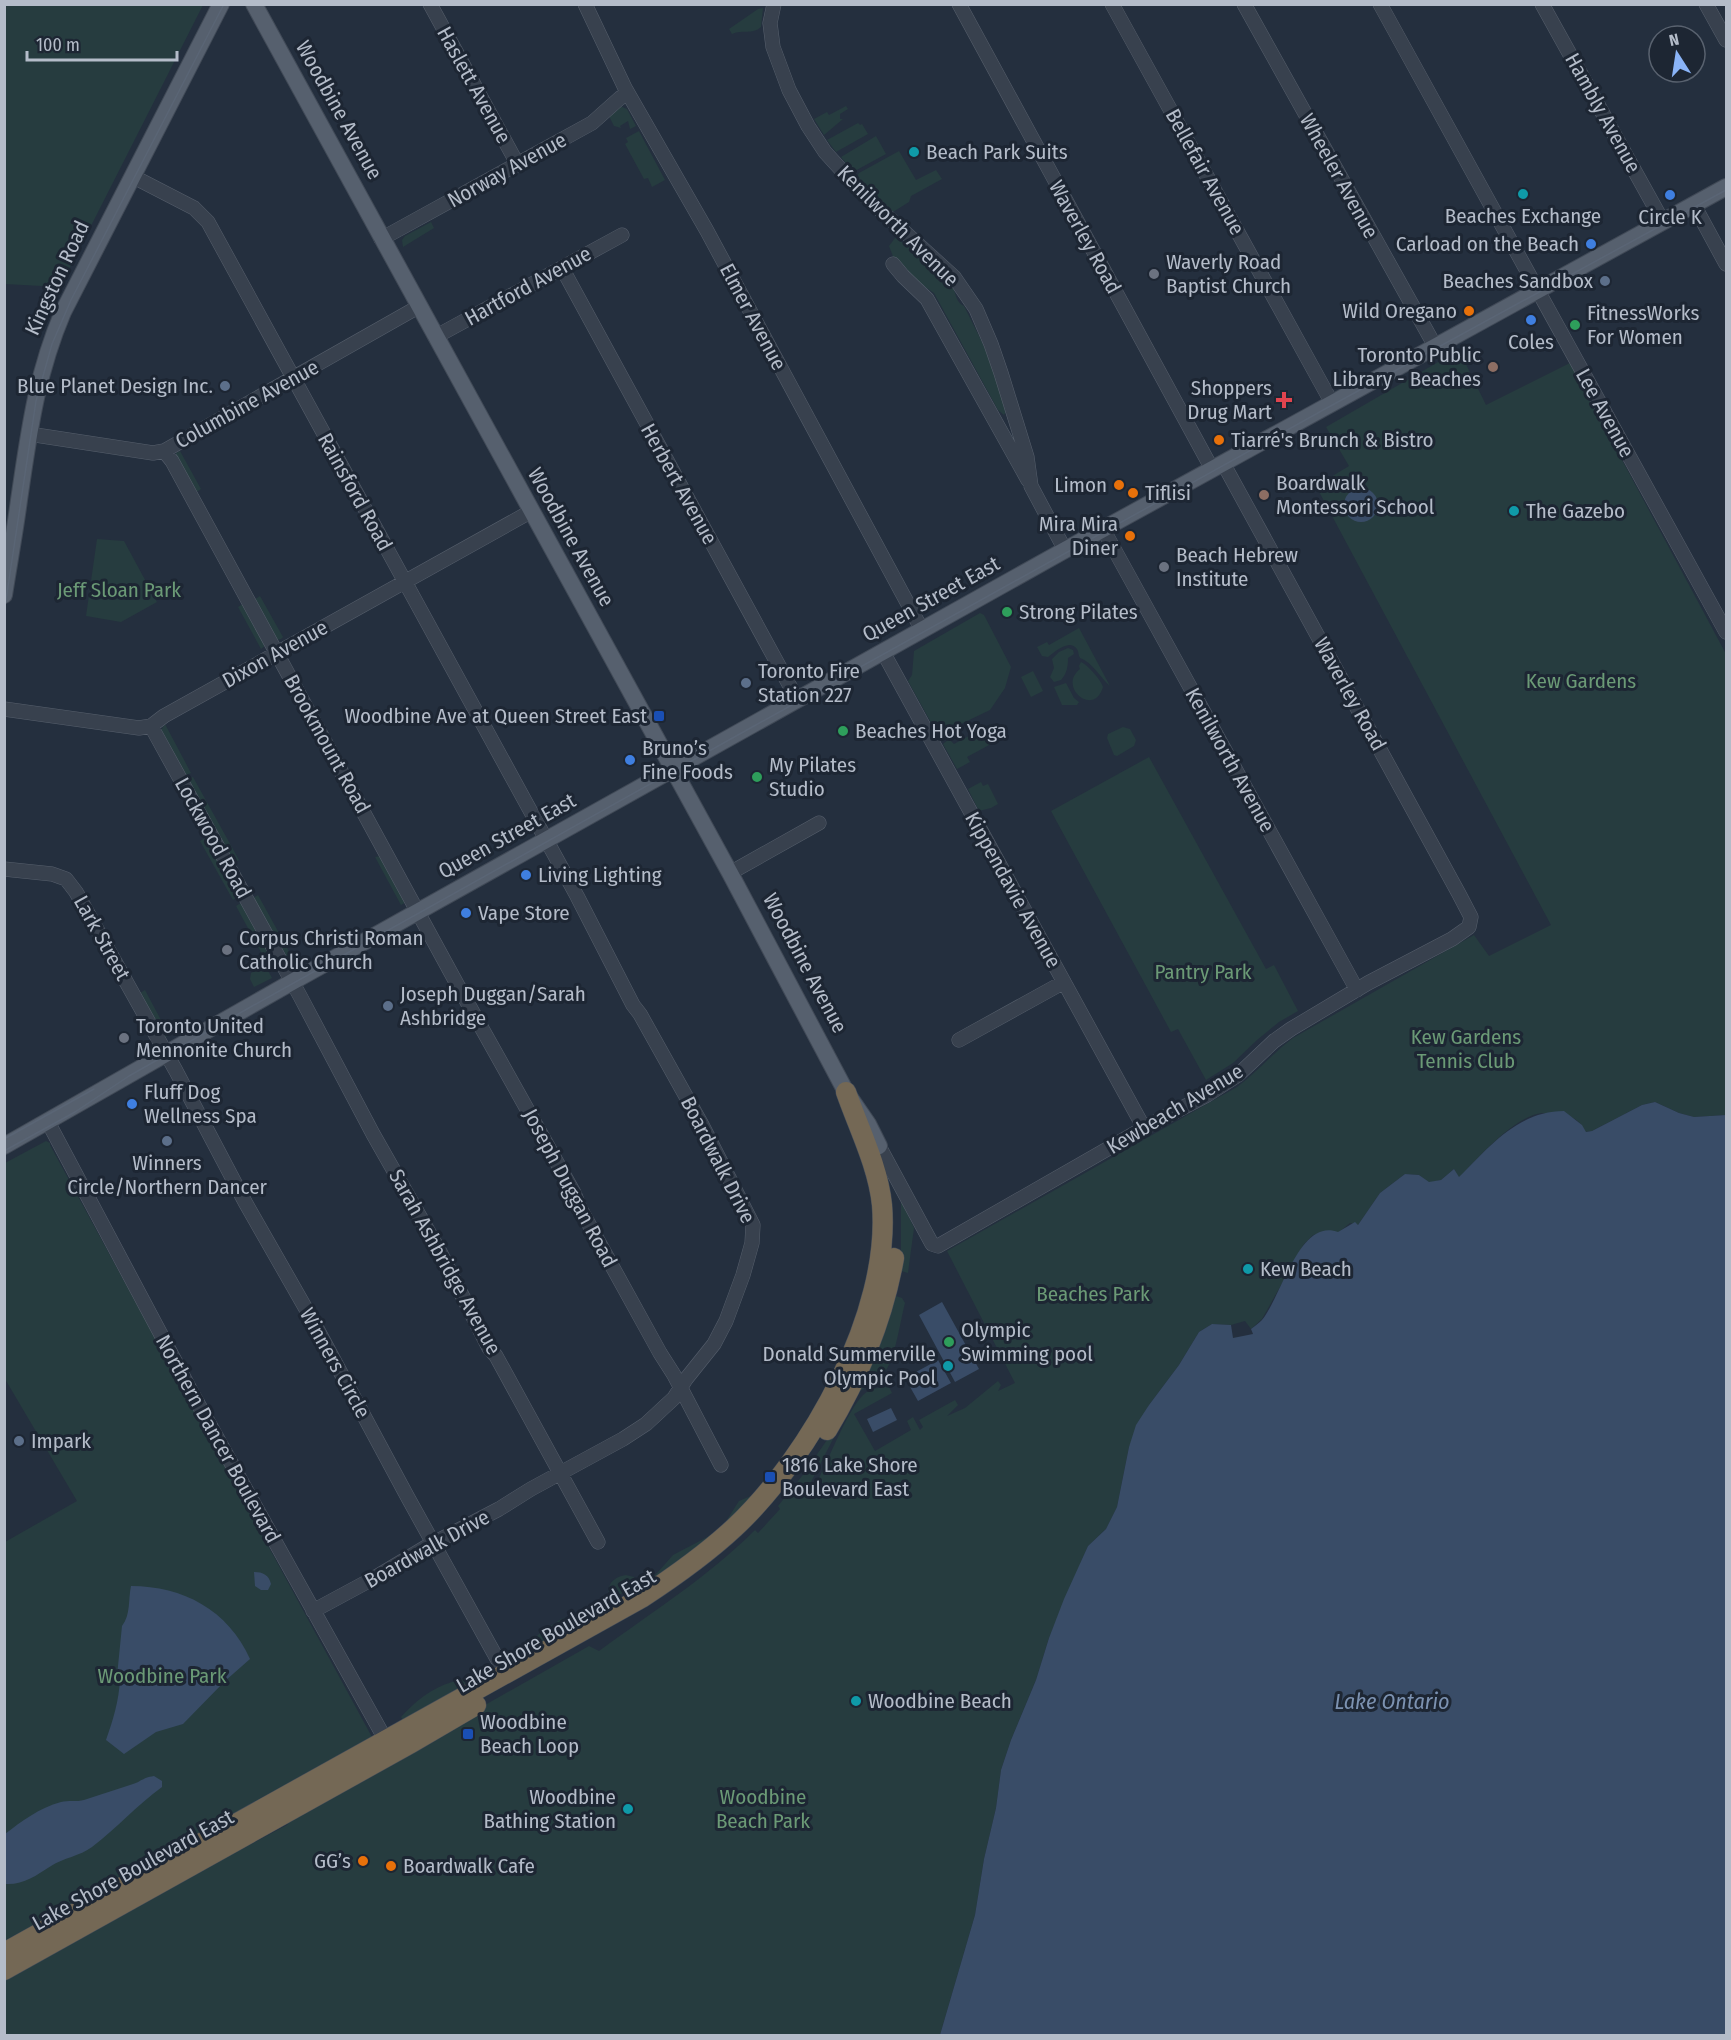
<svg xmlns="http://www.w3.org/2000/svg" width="1731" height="2040" viewBox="0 0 1731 2040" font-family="'Fira Sans Condensed',sans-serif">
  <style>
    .green { fill: #263c3f }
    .water { fill: #394c67 }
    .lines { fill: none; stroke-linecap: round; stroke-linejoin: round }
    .minor-casing { stroke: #565f6c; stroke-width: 15 }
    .major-casing { stroke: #414a57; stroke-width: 18 }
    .highway-casing { stroke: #434c59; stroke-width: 21 }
    .minor { stroke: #38414e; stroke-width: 14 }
    .major { stroke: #56606e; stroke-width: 16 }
    .highway { stroke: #746855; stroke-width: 20 }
    .tram { stroke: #5a6575; stroke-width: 1.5 }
    .culture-dot { fill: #0f9aa8; stroke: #1d2633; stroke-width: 2 }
    .shop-dot { fill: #3f7fe0; stroke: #1d2633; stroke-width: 2 }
    .worship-dot { fill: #6b7280; stroke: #1d2633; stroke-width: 2 }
    .service-dot { fill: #5c6f8a; stroke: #1d2633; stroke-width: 2 }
    .food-dot { fill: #e8710a; stroke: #1d2633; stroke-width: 2 }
    .leisure-dot { fill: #2e9e5b; stroke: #1d2633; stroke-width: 2 }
    .education-dot { fill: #8d6e63; stroke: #1d2633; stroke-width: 2 }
    .health-dot { fill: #e0444e; stroke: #1d2633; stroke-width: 2 }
    .transit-dot { fill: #1a4fb4; stroke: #1d2633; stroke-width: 2 }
    .labels { text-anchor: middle; stroke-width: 6; stroke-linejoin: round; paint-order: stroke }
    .street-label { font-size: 21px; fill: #b4bcc9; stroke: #1d2633 }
    .poi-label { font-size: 21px; fill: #b4bcc9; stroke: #1d2633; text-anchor: start }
    .park-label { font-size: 21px; fill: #6b9a76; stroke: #1d2633 }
    .water-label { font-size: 22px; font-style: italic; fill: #7c92b1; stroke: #1d2633 }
  </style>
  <rect width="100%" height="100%" fill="#242f3e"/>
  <path class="green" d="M 5,4 L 203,5 L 60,287 L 5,284 Z
    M 763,8 L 761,27 C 752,35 743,29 732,34 L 729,29 L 758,9 Z
    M 620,106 L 627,109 L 636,126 L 630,129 L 628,121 L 620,126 L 621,128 L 614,126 L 609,116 Z
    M 846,106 L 848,109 L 840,114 L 840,119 L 843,119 L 824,135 L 814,119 L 827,112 L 829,115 Z
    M 858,123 L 860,125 L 862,124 L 868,134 L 836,152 L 827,140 Z
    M 639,131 L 665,180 L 652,187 L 648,178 L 644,179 L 625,144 L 628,142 L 626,138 Z
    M 876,136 L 886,154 L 853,172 L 841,157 Z
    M 899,151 L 916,180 L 936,170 L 942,179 L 911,196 L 909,202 L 893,212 L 881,203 L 857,176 L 859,173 Z
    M 431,222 L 434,228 L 403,247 L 402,240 L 405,236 Z
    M 895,238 C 901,239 943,275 950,283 C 957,291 954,301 964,306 L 984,346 L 1007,410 L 1004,415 L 998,410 L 934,293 L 909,276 L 894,259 L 889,246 Z
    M 1459,350 L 1486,405 L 1570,363 L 1726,654 L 1726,1115 L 1694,1117 L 1679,1113 L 1655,1102 L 1642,1105 L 1592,1131 L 1585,1132 C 1580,1120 1574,1117 1561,1115 C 1555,1115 1548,1113 1542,1113 C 1514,1116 1478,1158 1459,1178 L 1454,1169 L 1441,1180 L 1429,1183 L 1419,1175 L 1405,1174 L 1380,1193 L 1358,1225 L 1350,1223 L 1338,1233 L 1313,1235 L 1304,1244 L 1262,1319 L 1251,1329 L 1245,1321 L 1231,1325 L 1212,1324 L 1199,1332 L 1179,1365 L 1149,1405 L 1129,1447 L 1117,1507 L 1106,1529 L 1088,1546 L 1049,1638 L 1036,1680 L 1011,1740 L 1001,1770 L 996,1808 L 984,1859 L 975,1915 L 940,2035 L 5,2035 L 4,1975 L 287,1825 L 295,1813 L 589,1646 L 599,1651 C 652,1612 708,1577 755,1530 L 758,1533 L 780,1509 L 778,1506 L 802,1476 L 836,1427 L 896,1296 L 902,1298 L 905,1303 C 900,1322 895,1362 882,1376 C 874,1384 863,1387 855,1396 L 809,1486 L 819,1478 C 829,1458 848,1410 863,1395 C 871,1387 880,1389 888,1385 L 892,1393 L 854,1414 L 875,1451 L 911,1430 L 907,1421 L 913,1417 L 920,1430 L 923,1427 L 919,1420 L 955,1400 L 958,1405 L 947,1416 L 965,1408 L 998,1381 L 1001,1385 L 998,1391 L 1015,1383 L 947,1251 L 1237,1087 C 1257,1072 1273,1053 1293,1038 L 1474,935 L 1489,956 L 1551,925 L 1316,486 L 1349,466 L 1326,427 Z
    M 180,451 L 201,489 L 195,493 L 176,456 L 176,453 Z
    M 97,539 L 124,541 L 157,602 L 121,622 L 86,616 Z
    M 260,596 L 283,637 L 281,639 L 277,640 L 254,600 Z
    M 243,604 L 266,645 L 261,649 L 238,607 Z
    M 980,613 L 984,615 L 1011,667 L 1005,688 L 990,710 L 938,735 L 908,681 L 912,675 L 914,651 Z
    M 1079,628 L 1110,686 C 1100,677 1092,662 1080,658 C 1078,655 1079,652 1077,649 C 1069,638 1054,653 1048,657 L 1042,656 L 1037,647 L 1047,642 L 1049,645 Z
    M 1068,648 L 1073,650 L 1074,654 L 1068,658 C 1068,667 1067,673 1061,680 L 1054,682 L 1050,677 L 1054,668 L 1052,659 L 1059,652 Z
    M 1081,662 C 1088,665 1101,680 1103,687 C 1094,718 1057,687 1080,669 L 1079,666 Z
    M 1033,671 L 1043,691 L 1031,697 L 1021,677 Z
    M 1066,683 L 1074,698 L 1079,702 L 1077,705 L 1062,705 L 1054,687 Z
    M 165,724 L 191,773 L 186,775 L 161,730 Z
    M 991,724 L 1002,738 L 967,757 L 970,762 L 957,769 L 943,744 L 949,739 L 954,744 Z
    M 1123,727 L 1130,729 L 1136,740 L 1134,746 L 1117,756 L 1114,755 L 1107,738 L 1108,734 Z
    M 1149,757 L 1266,969 L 1274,965 L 1298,1011 L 1279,1022 L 1257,1040 L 1233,1063 L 1206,1080 L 1178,1029 L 1171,1032 L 1051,811 Z
    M 193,777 L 239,860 L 234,863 L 188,779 Z
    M 981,782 L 983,786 L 988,784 L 998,804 L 991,808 L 979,811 L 968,789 Z
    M 205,838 L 237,897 L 233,900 L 200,841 Z
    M 381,856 L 406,902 L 401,905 L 375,857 Z
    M 258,895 L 296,964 L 292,966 L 253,898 Z
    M 241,903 L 268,953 L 263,956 L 236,906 Z
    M 262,959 L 272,978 L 254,987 L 250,979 L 251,973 L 262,967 L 259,961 Z
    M 145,990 L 169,1035 L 166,1037 L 140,993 Z
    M 46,1141 L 50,1143 L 50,1145 L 372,1737 L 5,1944 L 5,1542 L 77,1501 L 5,1379 L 5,1163 Z
    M 901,1200 L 914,1228 L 908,1273 L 901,1271 Z
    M 753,1495 L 722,1529 L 662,1576 L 515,1658 L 541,1632 L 561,1619 L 611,1603 L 641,1587 L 658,1572 L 673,1555 L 715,1533 L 725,1523 L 739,1501 Z
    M 626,1575 L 634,1577 L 638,1585 L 611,1599 C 604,1586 613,1577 626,1575 Z
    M 489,1671 L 403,1720 L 401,1717 C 415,1701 432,1688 452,1682 C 465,1678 477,1677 489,1671 Z"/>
  <path class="water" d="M1344 505a17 17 0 1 1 34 0a17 17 0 1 1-34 0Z
    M 1655,1102 L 1679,1113 L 1694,1117 L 1726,1115 L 1726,2035 L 940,2035 L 975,1915 L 984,1859 L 996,1808 L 1001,1770 L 1011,1740 L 1036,1680 L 1049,1638 L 1064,1599 L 1088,1546 L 1106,1529 L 1117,1507 L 1129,1447 L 1136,1425 L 1149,1405 L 1179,1365 L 1199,1332 L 1212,1324 L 1231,1325 L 1233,1338 L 1253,1334 L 1251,1329 C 1255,1326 1259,1323 1262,1320 C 1281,1298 1299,1217 1338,1232 L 1355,1222 L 1358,1225 L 1380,1193 L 1405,1174 L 1419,1175 L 1429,1182 L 1441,1180 L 1454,1169 L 1459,1177 C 1489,1147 1518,1111 1564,1111 L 1582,1125 L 1586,1132 L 1592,1131 L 1642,1105 Z
    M 942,1302 L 979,1369 L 955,1382 L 919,1315 Z
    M 938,1360 L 951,1383 L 918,1401 L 905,1378 Z
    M 891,1408 L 897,1420 L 873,1432 L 867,1419 Z
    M 254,1572 C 263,1572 269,1575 271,1584 L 268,1590 L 261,1590 L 255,1586 Z
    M 131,1586 C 183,1586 228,1610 250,1659 L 225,1681 L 183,1724 L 156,1732 L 124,1754 L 106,1740 C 113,1720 119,1701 120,1679 L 117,1676 L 122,1626 C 131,1614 128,1600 131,1586 Z
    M 154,1776 L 162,1781 L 162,1787 C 136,1806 117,1828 92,1847 C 80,1856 63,1858 51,1866 C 35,1876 24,1885 5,1884 L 5,1834 C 22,1821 39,1808 61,1802 C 68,1800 77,1802 84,1800 C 100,1795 117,1789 133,1784 C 142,1781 142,1778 154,1776 Z"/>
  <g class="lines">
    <defs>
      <path id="minor" d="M 430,4 L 518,165
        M 585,4 L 625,88 L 707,231 L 922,630
        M 774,4 L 770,23 L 773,47 L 789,90 L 808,126 L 825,152 L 866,197 L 954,277 L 976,309 L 991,344 L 1001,373 L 1027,457 L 1031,486 L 1065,550
        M 959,4 L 1212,469
        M 1112,4 L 1332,403
        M 1244,4 L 1435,346
        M 1380,4 L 1726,632
        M 1542,4 L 1663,222
        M 1706,4 L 1726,40
        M 132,176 L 194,208 L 208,222 L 577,896 L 633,1005 L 640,1014 L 702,1125 L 753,1225 L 752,1243 L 743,1275 L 726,1321 L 714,1344 L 686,1379 L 674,1398 L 646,1424 L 623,1439 L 531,1489 L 499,1509 L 426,1547 L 376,1577 L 313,1611
        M 1694,205 L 1726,264
        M 381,239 L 592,123 L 620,98 L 628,94
        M 893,264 L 903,276 L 927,299 L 1028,480
        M 562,268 L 797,699
        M 435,337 L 622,235
        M 29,434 L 153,453 L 164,451 L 418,307
        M 164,451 L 172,461 L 457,984 L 574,1193 L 580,1208 L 660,1353 L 674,1375 L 721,1465
        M 1103,529 L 1357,990
        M 883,652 L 1144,1128
        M 4,709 L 139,728 L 151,726 L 164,716 L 530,512
        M 151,726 L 300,996 L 373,1134 L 440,1252 L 489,1348 L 496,1356 L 598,1542
        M 4,869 L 52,874 L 66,879 L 76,892 L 176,1071 L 245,1202 L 314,1323 L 407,1496 L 505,1673
        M 730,873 L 819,823
        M 959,1040 L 1064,982
        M 48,1122 L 191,1391 L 389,1746
        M 879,1146 L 932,1244 L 938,1246 L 1144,1128 L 1207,1095 L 1238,1075 L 1274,1041 L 1291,1029 L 1368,983 L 1452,939 L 1469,927 L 1471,917 L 1459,894 L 1223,463"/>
      <path id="major" d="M 254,4 L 730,873 L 846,1092 L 868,1124 L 879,1146
        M 4,595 C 9,563 15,531 19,500 C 29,433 36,375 63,312 L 221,4
        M 4,1146 L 292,982 L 1065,550 L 1726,187"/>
      <path id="highway" d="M 827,1430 C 859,1377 883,1319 894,1258
        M 4,1953 L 643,1597 C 675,1576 706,1554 734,1528 C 811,1456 891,1313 882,1205 C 878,1166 859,1129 846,1092
        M 4,1970 L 411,1743 L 476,1705"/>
    </defs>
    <use href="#minor" class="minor-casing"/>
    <use href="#major" class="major-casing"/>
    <use href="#highway" class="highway-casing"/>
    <use href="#minor" class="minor"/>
    <use href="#major" class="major"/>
    <use href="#highway" class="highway"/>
    <path class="tram" d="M 4,613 L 36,401 L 52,344 L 71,300 L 224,4
      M 4,1139 L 94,1089
      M 4,1151 L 75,1112 L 129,1076 L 247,1009 L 754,726 L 1325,409 L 1726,190"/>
  </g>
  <g class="culture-dot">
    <circle cx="914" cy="152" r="6"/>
    <circle cx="1523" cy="194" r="6"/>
    <circle cx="1514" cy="511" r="6"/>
    <circle cx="1248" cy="1269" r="6"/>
    <circle cx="948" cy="1366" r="6"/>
    <circle cx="856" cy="1701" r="6"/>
    <circle cx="628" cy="1809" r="6"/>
  </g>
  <g class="shop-dot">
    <circle cx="1670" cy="195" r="6"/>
    <circle cx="1591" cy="244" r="6"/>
    <circle cx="1531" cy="320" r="6"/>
    <circle cx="630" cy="760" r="6"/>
    <circle cx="526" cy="875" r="6"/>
    <circle cx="466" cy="913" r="6"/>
    <circle cx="132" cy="1104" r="6"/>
  </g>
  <g class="worship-dot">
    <circle cx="1154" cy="274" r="6"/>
    <circle cx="1164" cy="567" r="6"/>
    <circle cx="227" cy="950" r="6"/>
    <circle cx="124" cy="1038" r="6"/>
  </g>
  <g class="service-dot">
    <circle cx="1605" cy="281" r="6"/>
    <circle cx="225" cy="386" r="6"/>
    <circle cx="746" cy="683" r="6"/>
    <circle cx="388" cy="1006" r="6"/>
    <circle cx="167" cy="1141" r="6"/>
    <circle cx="19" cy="1441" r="6"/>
  </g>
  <g class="food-dot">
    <circle cx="1469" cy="311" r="6"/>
    <circle cx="1219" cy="440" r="6"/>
    <circle cx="1119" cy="485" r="6"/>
    <circle cx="1133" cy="493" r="6"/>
    <circle cx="1130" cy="536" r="6"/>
    <circle cx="363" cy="1861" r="6"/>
    <circle cx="391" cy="1866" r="6"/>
  </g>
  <g class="leisure-dot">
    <circle cx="1575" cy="325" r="6"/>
    <circle cx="1007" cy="612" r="6"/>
    <circle cx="843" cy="731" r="6"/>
    <circle cx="757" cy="777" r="6"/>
    <circle cx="949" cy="1342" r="6"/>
  </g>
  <g class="education-dot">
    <circle cx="1493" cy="367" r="6"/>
    <circle cx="1264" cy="495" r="6"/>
  </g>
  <path class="health-dot" d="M1281 391h6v6h6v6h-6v6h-6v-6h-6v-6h6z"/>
  <g class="transit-dot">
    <rect x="653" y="710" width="12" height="12" rx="3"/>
    <rect x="764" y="1471" width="12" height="12" rx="3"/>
    <rect x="462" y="1728" width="12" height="12" rx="3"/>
  </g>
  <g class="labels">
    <g class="street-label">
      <text transform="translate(474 85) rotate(61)" y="7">Haslett Avenue</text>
      <text transform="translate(339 110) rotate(61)" y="7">Woodbine Avenue</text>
      <text transform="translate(1603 113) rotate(61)" y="7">Hambly Avenue</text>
      <text transform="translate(507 170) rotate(-29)" y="7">Norway Avenue</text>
      <text transform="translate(1205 172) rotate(61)" y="7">Bellefair Avenue</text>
      <text transform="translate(1339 176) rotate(61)" y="7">Wheeler Avenue</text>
      <text transform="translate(898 226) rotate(45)" y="7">Kenilworth Avenue</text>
      <text transform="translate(1085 237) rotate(61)" y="7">Waverley Road</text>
      <text transform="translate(57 278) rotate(-65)" y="7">Kingston Road</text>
      <text transform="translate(528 286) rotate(-29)" y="7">Hartford Avenue</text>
      <text transform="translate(753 317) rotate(62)" y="7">Elmer Avenue</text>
      <text transform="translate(247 404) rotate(-29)" y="7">Columbine Avenue</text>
      <text transform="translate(1605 413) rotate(61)" y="7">Lee Avenue</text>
      <text transform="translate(679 484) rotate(61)" y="7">Herbert Avenue</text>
      <text transform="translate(355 492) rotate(61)" y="7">Rainsford Road</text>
      <text transform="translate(571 537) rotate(61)" y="7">Woodbine Avenue</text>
      <text transform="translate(931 599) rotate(-29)" y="7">Queen Street East</text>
      <text transform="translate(275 654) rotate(-29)" y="7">Dixon Avenue</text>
      <text transform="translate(1350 694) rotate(61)" y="7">Waverley Road</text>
      <text transform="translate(327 744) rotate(61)" y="7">Brookmount Road</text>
      <text transform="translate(1230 760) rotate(61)" y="7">Kenilworth Avenue</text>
      <text transform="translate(507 836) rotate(-29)" y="7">Queen Street East</text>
      <text transform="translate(213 838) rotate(61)" y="7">Lockwood Road</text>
      <text transform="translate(1013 890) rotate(61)" y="7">Kippendavie Avenue</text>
      <text transform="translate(102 938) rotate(61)" y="7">Lark Street</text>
      <text transform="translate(805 963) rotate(62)" y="7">Woodbine Avenue</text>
      <text transform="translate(1175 1109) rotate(-31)" y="7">Kewbeach Avenue</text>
      <text transform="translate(718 1160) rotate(63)" y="7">Boardwalk Drive</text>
      <text transform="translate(570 1188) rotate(62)" y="7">Joseph Duggan Road</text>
      <text transform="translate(445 1262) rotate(61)" y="7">Sarah Ashbridge Avenue</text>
      <text transform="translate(335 1363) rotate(61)" y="7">Winners Circle</text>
      <text transform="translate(218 1439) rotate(61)" y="7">Northern Dancer Boulevard</text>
      <text transform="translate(427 1549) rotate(-29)" y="7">Boardwalk Drive</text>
      <text transform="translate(556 1631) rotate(-30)" y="7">Lake Shore Boulevard East</text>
      <text transform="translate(133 1870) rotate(-29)" y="7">Lake Shore Boulevard East</text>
    </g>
    <g class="poi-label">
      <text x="926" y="159">Beach Park Suits</text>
      <text x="1523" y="223" text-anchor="middle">Beaches Exchange</text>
      <text x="1670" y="224" text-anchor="middle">Circle K</text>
      <text x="1579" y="251" text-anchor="end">Carload on the Beach</text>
      <text x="1166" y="269">Waverly Road<tspan x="1166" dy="24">Baptist Church</tspan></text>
      <text x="1593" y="288" text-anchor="end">Beaches Sandbox</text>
      <text x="1457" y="318" text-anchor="end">Wild Oregano</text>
      <text x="1587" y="320">FitnessWorks<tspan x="1587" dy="24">For Women</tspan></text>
      <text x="1531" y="349" text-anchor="middle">Coles</text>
      <text x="1481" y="362" text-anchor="end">Toronto Public<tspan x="1481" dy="24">Library - Beaches</tspan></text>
      <text x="213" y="393" text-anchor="end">Blue Planet Design Inc.</text>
      <text x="1272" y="395" text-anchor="end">Shoppers<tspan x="1272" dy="24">Drug Mart</tspan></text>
      <text x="1231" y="447">Tiarré's Brunch &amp; Bistro</text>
      <text x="1276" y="490">Boardwalk<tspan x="1276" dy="24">Montessori School</tspan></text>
      <text x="1107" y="492" text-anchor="end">Limon</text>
      <text x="1145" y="500">Tiflisi</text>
      <text x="1526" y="518">The Gazebo</text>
      <text x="1118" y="531" text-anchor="end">Mira Mira<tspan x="1118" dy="24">Diner</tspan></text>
      <text x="1176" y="562">Beach Hebrew<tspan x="1176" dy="24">Institute</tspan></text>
      <text x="1019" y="619">Strong Pilates</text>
      <text x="758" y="678">Toronto Fire<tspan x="758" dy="24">Station 227</tspan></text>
      <text x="647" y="723" text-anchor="end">Woodbine Ave at Queen Street East</text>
      <text x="855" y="738">Beaches Hot Yoga</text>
      <text x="642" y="755">Bruno’s<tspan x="642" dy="24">Fine Foods</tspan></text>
      <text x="769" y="772">My Pilates<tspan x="769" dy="24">Studio</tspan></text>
      <text x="538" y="882">Living Lighting</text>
      <text x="478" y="920">Vape Store</text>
      <text x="239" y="945">Corpus Christi Roman<tspan x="239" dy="24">Catholic Church</tspan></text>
      <text x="400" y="1001">Joseph Duggan/Sarah<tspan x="400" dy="24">Ashbridge</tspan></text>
      <text x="136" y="1033">Toronto United<tspan x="136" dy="24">Mennonite Church</tspan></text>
      <text x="144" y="1099">Fluff Dog<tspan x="144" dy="24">Wellness Spa</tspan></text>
      <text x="167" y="1170" text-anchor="middle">Winners<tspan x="167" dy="24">Circle/Northern Dancer</tspan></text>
      <text x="1260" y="1276">Kew Beach</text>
      <text x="961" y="1337">Olympic<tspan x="961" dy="24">Swimming pool</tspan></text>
      <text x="936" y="1361" text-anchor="end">Donald Summerville<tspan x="936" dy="24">Olympic Pool</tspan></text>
      <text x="31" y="1448">Impark</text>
      <text x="782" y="1472">1816 Lake Shore<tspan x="782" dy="24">Boulevard East</tspan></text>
      <text x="868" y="1708">Woodbine Beach</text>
      <text x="480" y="1729">Woodbine<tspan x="480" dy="24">Beach Loop</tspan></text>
      <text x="616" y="1804" text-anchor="end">Woodbine<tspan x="616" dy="24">Bathing Station</tspan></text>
      <text x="351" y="1868" text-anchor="end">GG’s</text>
      <text x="403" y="1873">Boardwalk Cafe</text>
    </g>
    <g class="park-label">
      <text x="119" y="597">Jeff Sloan Park</text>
      <text x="1581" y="688">Kew Gardens</text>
      <text x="1203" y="979">Pantry Park</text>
      <text x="1466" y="1044">Kew Gardens<tspan x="1466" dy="24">Tennis Club</tspan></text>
      <text x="1093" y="1301">Beaches Park</text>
      <text x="162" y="1683">Woodbine Park</text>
      <text x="763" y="1804">Woodbine<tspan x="763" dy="24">Beach Park</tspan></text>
    </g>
    <g class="water-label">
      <text x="1392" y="1709">Lake Ontario</text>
    </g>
  </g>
  <rect width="1731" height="2040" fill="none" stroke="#b4bcc9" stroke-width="12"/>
  <g transform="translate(1677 54) rotate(348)"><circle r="28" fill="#1d2633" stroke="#59626f" stroke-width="1.5"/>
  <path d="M0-4.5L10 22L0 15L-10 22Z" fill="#8ab4f8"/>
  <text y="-9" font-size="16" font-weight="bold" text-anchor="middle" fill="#b4bcc9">N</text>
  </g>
  <path d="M27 51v9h150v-9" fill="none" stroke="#b4bcc9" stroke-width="3"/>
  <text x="36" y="51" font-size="18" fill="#b4bcc9" stroke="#1d2633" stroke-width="4.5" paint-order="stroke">100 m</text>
</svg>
